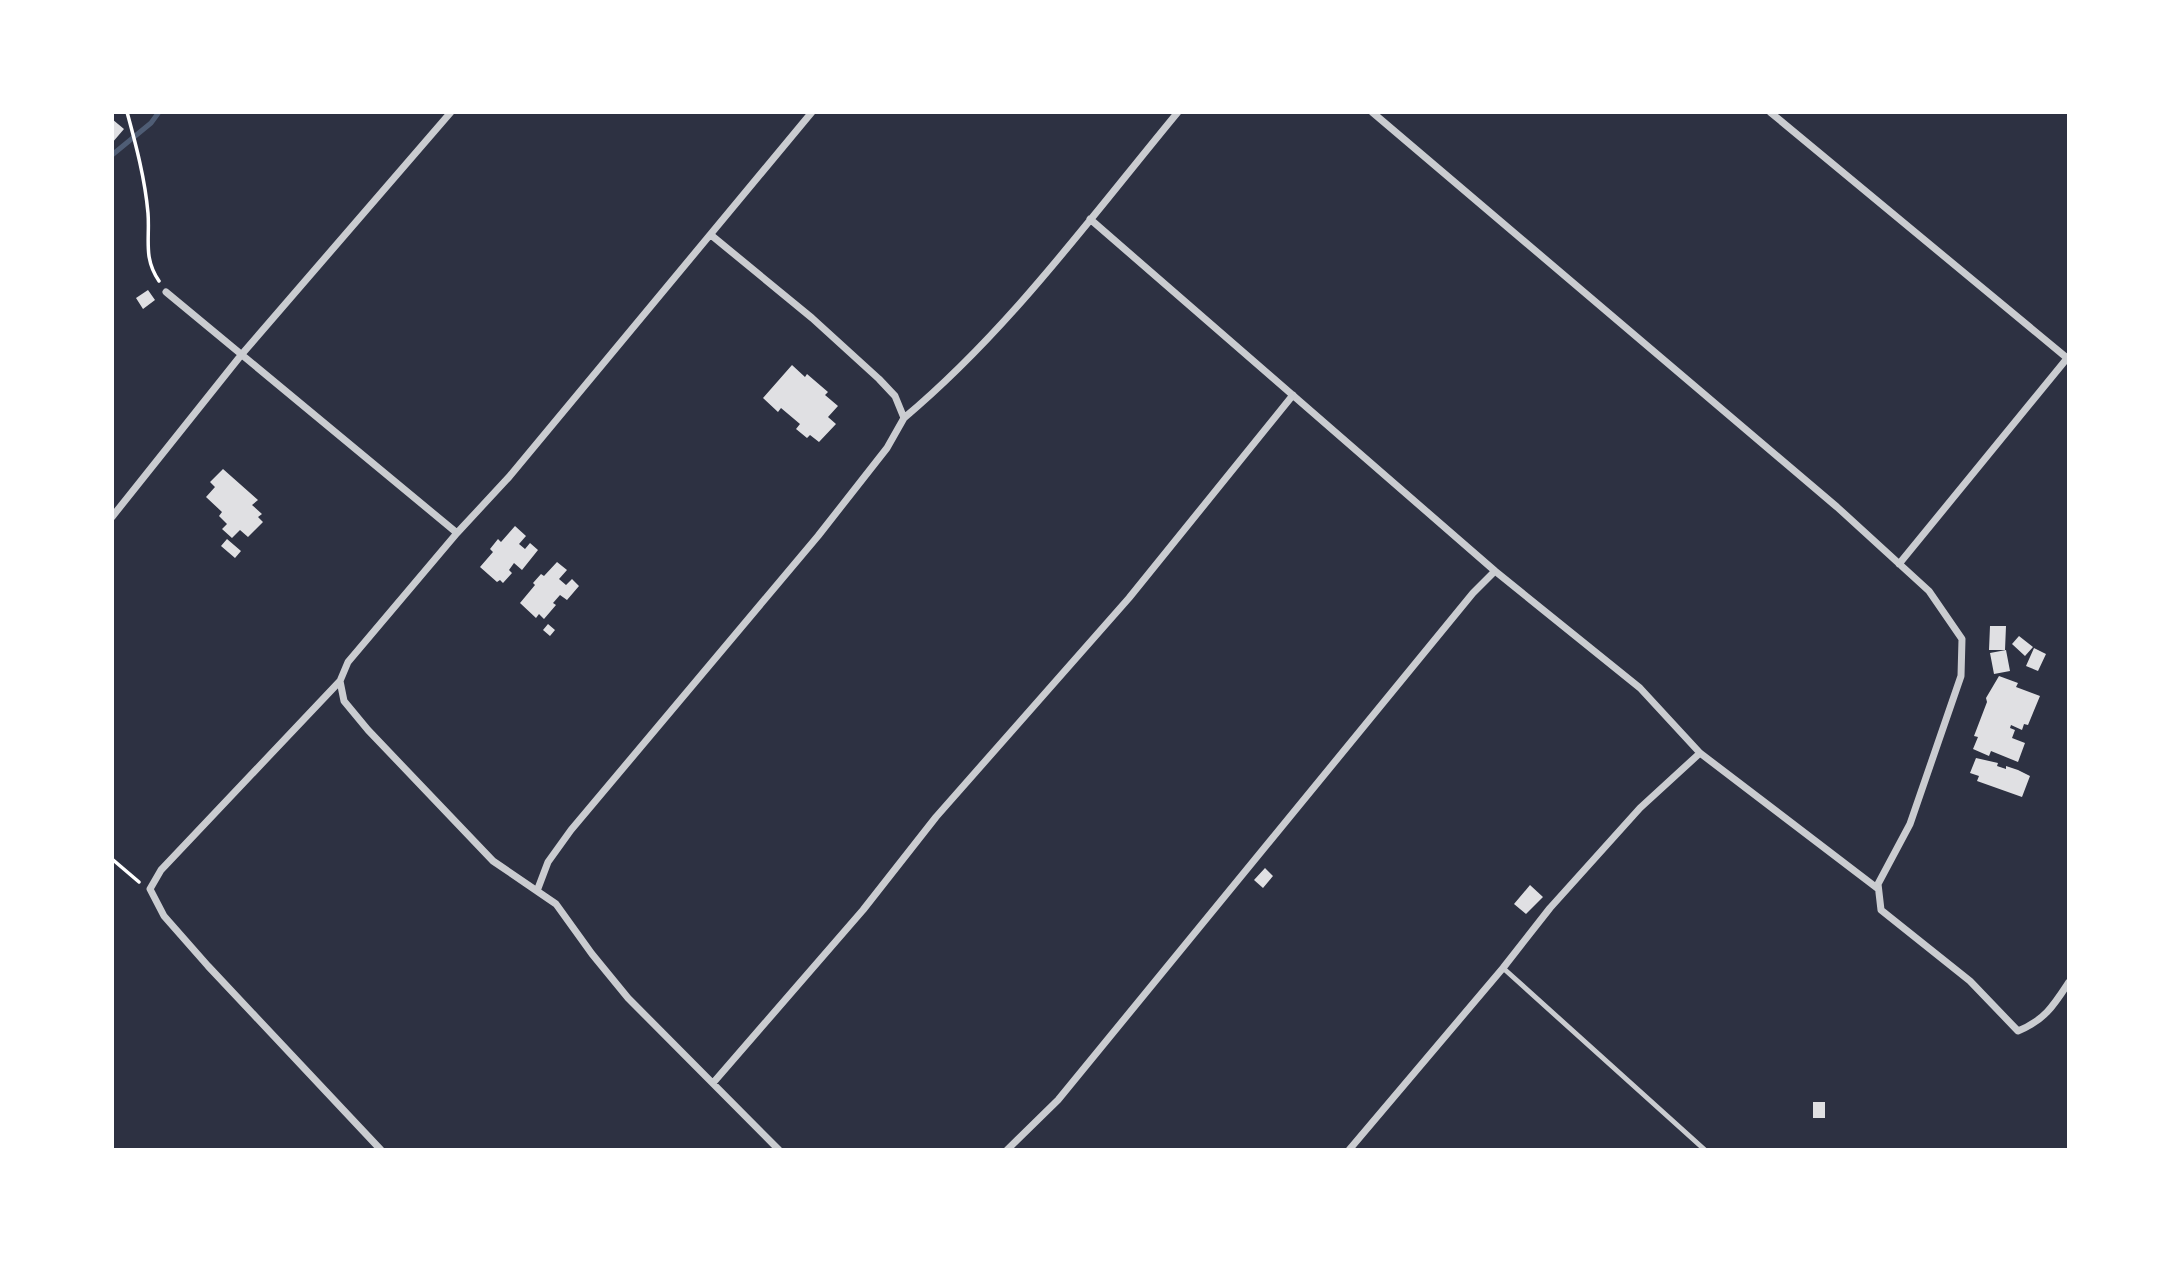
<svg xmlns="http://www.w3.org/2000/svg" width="2181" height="1262" viewBox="0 0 2181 1262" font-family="'Sofia Sans Condensed',sans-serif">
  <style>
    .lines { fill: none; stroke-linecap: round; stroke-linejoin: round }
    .stream { stroke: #4f5d75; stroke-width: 5 }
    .building { fill: #e0e0e3 }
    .path { stroke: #fff; stroke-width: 3.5 }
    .service { stroke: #caccd0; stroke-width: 5 }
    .minor { stroke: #caccd0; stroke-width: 7 }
  </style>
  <rect width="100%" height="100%" fill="#2d3142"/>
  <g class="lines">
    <path class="stream" d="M 112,155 L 151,123 L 159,112"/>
  </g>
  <path class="building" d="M 112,119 L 124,129 L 112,143 Z
    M 148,290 L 155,300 L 143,309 L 136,298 Z
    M 792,365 L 805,377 L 807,374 L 828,392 L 825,395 L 838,406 L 828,417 L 836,424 L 819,442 L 810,435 L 807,438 L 796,429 L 800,424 L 781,408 L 778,412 L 763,398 Z
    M 223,469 L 258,500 L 252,505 L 262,514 L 258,517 L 263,522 L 248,537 L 240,530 L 232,538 L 222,529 L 227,524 L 219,516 L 222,512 L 206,497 L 215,487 L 210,482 Z
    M 515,526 L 526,536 L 519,544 L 525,549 L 530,543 L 538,550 L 522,570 L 514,563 L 509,570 L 512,573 L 503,583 L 500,580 L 497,582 L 480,567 L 493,552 L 490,549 L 498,539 L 501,542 Z
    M 227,539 L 241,551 L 235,558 L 221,546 Z
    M 557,562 L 567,570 L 559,579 L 566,585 L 572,579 L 579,586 L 567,600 L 560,595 L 553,603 L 556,605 L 544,619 L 539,614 L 536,618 L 520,603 L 535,585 L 533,583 L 541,574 L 544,576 Z
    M 548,624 L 555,630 L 550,636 L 543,630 Z
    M 1990,626 L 2006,626 L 2005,650 L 1989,650 Z
    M 2019,636 L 2033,647 L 2025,656 L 2012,644 Z
    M 2034,648 L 2046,654 L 2038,671 L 2026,666 Z
    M 2006,650 L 2010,671 L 1994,674 L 1990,653 Z
    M 1999,676 L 2018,683 L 2016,687 L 2040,696 L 2028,725 L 2024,724 L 2022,730 L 2011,725 L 2010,728 L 2015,730 L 2012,738 L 2025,743 L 2018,762 L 1991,751 L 1989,756 L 1973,749 L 1978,737 L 1974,736 L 1987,702 L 1986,698 Z
    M 1976,758 L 1998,763 L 1997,766 L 2006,769 L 2006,766 L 2018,770 L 2030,776 L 2022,797 L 1977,781 L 1979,776 L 1970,773 Z
    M 1265,868 L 1273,876 L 1263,888 L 1254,880 Z
    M 1530,885 L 1543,897 L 1526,914 L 1514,904 Z
    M 1813,1102 L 1825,1102 L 1825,1118 L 1813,1118 Z"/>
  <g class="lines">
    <path class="path" d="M 127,112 C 136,145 145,179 148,213 C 150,239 143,258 159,281
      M 112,859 L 139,882"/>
    <path class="service" d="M 1503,968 L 1705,1150"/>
    <path class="minor" d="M 1372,112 L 1837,507 L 1929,591 L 1962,639 L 1961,676 L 1910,824 L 1878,884 L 1881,910 L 1970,981 L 2018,1031 C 2045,1020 2054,1005 2069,982
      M 1770,112 L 2067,358
      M 1090,219 L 1495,571 L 1640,688 L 1700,753 L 1877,888
      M 166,292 L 457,533
      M 904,418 C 1009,330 1091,217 1178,112
      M 112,517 L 242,354 L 451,112
      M 1899,564 L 2069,356
      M 340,681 L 161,870 L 150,889 L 164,916 L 208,966 L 381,1150
      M 537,891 L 548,862 L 571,830 L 818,536 L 887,448 L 904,418 L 895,396 L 879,379 L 812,318 L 711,235
      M 713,1083 L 863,910 L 936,817 L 1129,598 L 1293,395
      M 779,1150 L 628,998 L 592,954 L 556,904 L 493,861 L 368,730 L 344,701 L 340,681 L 348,662 L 457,533 L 509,477 L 812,112
      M 1007,1150 L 1058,1100 L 1473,593 L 1495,571
      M 1349,1150 L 1503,968 L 1550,908 L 1640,808 L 1700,753"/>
  </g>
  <rect width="2181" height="1262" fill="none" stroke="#ffffff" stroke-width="228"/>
</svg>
